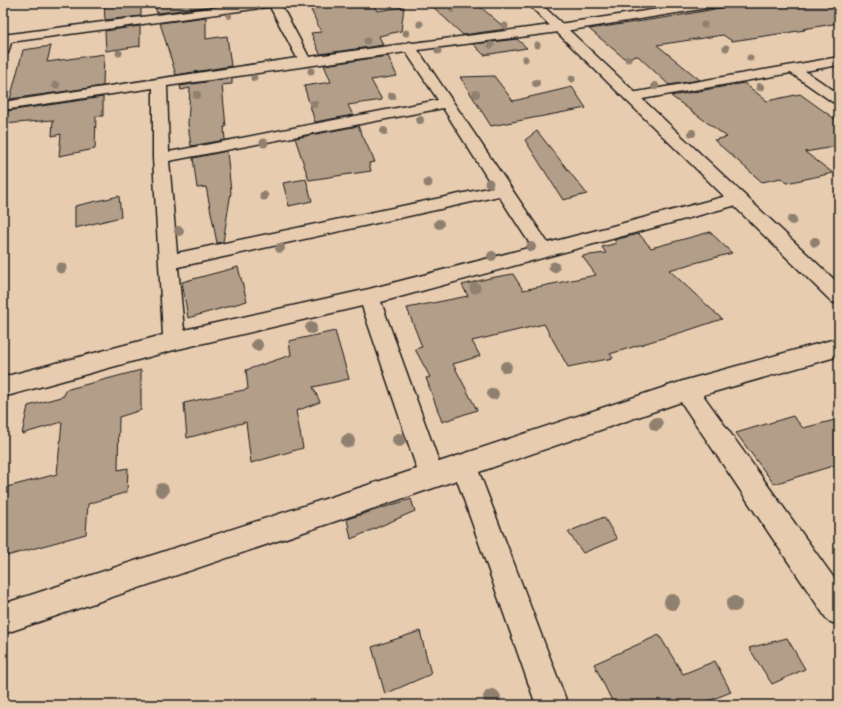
<svg xmlns="http://www.w3.org/2000/svg" width="842" height="708" viewBox="0 0 842 708" font-family="'Playpen Sans',sans-serif">
  <style>
    .building { fill: #b29e89; stroke: #1c1c1c }
    .lines { fill: none; stroke-linecap: round; stroke-linejoin: round }
    .street-casing { stroke: #1c1c1c; stroke-width: 3 }
    .secondary-casing { stroke: #1c1c1c; stroke-width: 3 }
    .street { fill: #e8ccaf; fill-rule: evenodd }
    .secondary { fill: #e8ccaf; fill-rule: evenodd }
    .tree { fill: #8f806f }
  </style>
  <rect width="100%" height="100%" fill="#e8ccaf"/>
  <filter id="ink" filterUnits="userSpaceOnUse"><feTurbulence type="fractalNoise" baseFrequency=".025" numOctaves="2"/><feDisplacementMap in="SourceGraphic" scale="8" xChannelSelector="R" yChannelSelector="G"/><feConvolveMatrix kernelMatrix="1 2 1 2 8 2 1 2 1" color-interpolation-filters="sRGB"/></filter>
  <g filter="url(#ink)">
    <path class="building" d="M 104,3 L 141,3 L 141,16 L 105,20 Z
      M 154,3 L 206,3 L 206,7 L 157,13 Z
      M 308,3 L 373,3 L 377,11 L 404,7 L 401,31 L 379,36 L 383,45 L 320,54 L 311,33 L 321,32 Z
      M 429,3 L 476,3 L 506,29 L 463,35 Z
      M 748,3 L 839,3 L 839,23 L 803,29 L 805,30 L 732,41 L 723,35 L 657,45 L 700,80 L 669,85 L 638,56 L 624,58 L 589,29 L 676,16 Z
      M 206,17 L 206,39 L 227,36 L 231,66 L 176,75 L 160,23 Z
      M 140,26 L 140,46 L 106,51 L 105,31 Z
      M 517,39 L 527,48 L 484,55 L 473,44 Z
      M 51,46 L 47,62 L 104,54 L 103,86 L 10,99 L 23,50 Z
      M 388,56 L 397,76 L 371,80 L 382,100 L 348,105 L 353,115 L 315,122 L 304,86 L 331,82 L 324,65 Z
      M 494,76 L 513,101 L 572,87 L 586,108 L 491,126 L 460,77 Z
      M 232,78 L 232,84 L 222,85 L 226,127 L 224,127 L 225,140 L 191,146 L 188,124 L 190,88 L 181,90 L 180,86 Z
      M 744,83 L 767,101 L 800,94 L 839,122 L 839,146 L 805,152 L 833,173 L 787,183 L 781,178 L 762,182 L 714,140 L 727,137 L 671,96 Z
      M 103,97 L 103,116 L 96,116 L 95,149 L 59,156 L 61,134 L 52,136 L 53,120 L 3,124 L 7,111 Z
      M 358,126 L 375,162 L 369,163 L 371,171 L 309,180 L 295,138 Z
      M 537,131 L 587,194 L 563,200 L 525,140 Z
      M 227,151 L 231,192 L 223,242 L 217,243 L 206,187 L 197,188 L 193,158 Z
      M 306,179 L 312,201 L 289,206 L 283,183 Z
      M 119,196 L 121,217 L 75,228 L 75,206 Z
      M 710,232 L 732,253 L 669,270 L 722,319 L 689,330 L 610,354 L 613,358 L 568,367 L 544,324 L 472,341 L 480,356 L 453,364 L 477,410 L 442,422 L 426,378 L 430,377 L 415,349 L 422,347 L 407,308 L 468,296 L 462,285 L 490,278 L 513,274 L 523,290 L 596,275 L 582,256 L 606,253 L 602,247 L 617,243 L 614,240 L 622,238 L 639,234 L 651,248 Z
      M 238,267 L 247,301 L 188,318 L 182,282 Z
      M 335,331 L 349,379 L 313,387 L 320,402 L 296,411 L 303,448 L 251,463 L 246,422 L 187,438 L 184,403 L 248,389 L 246,370 L 291,355 L 289,341 Z
      M 141,370 L 141,410 L 119,417 L 118,470 L 128,468 L 127,492 L 88,504 L 86,534 L 3,557 L 3,488 L 57,474 L 62,422 L 22,434 L 28,406 L 64,396 L 65,390 Z
      M 793,416 L 803,428 L 839,419 L 839,464 L 774,484 L 736,433 Z
      M 411,499 L 415,511 L 351,539 L 347,519 Z
      M 604,517 L 617,539 L 583,553 L 568,532 Z
      M 420,631 L 431,674 L 385,694 L 372,647 Z
      M 659,635 L 683,674 L 715,661 L 731,692 L 698,705 L 614,705 L 594,664 Z
      M 787,638 L 805,669 L 772,684 L 749,648 Z"/>
    <g class="lines">
      <defs>
        <path id="street" d="M 268,3 L 280,3 L 309,57 L 404,44 L 409,42 L 413,43 L 559,24 L 698,3 L 726,3 L 724,5 L 720,6 L 559,32 L 418,50 L 548,243 L 738,193 L 744,195 L 747,199 L 744,203 L 381,302 L 439,462 L 686,380 L 839,338 L 839,356 L 703,395 L 839,585 L 839,625 L 828,621 L 681,402 L 479,472 L 568,705 L 536,705 L 457,480 L 3,634 L 3,604 L 417,469 L 362,306 L 174,350 L 3,397 L 3,377 L 163,335 L 153,158 L 153,88 L 3,110 L 3,102 L 297,58 ZM 406,52 L 438,100 L 169,152 L 167,86 ZM 443,108 L 493,187 L 177,253 L 169,161 ZM 499,196 L 532,247 L 369,289 L 184,330 L 178,267 Z
          M 6,35 L 10,36 L 12,39 L 8,53 L 3,54 L 3,36 Z
          M 839,57 L 839,65 L 805,71 L 839,94 L 839,104 L 834,103 L 791,73 L 631,101 L 626,100 L 624,97 L 626,94 L 631,93 Z"/>
        <path id="secondary" d="M 249,3 L 281,3 L 279,5 L 275,6 L 3,43 L 3,35 Z
          M 527,3 L 540,3 L 839,284 L 839,304 L 832,302 Z"/>
      </defs>
      <use href="#street" class="street-casing"/>
      <use href="#secondary" class="secondary-casing"/>
      <use href="#street" class="street"/>
      <use href="#secondary" class="secondary"/>
    </g>
    <g class="tree">
      <circle cx="452" cy="10" r="3"/>
      <circle cx="229" cy="16" r="3"/>
      <circle cx="420" cy="24" r="3.5"/>
      <circle cx="704" cy="25" r="3.5"/>
      <circle cx="505" cy="26" r="3.5"/>
      <circle cx="406" cy="33" r="3.5"/>
      <circle cx="367" cy="41" r="3.5"/>
      <circle cx="491" cy="45" r="3.5"/>
      <circle cx="537" cy="45" r="3.5"/>
      <circle cx="726" cy="48" r="3.5"/>
      <circle cx="438" cy="51" r="3.5"/>
      <circle cx="119" cy="53" r="3.5"/>
      <circle cx="750" cy="58" r="3.5"/>
      <circle cx="525" cy="59" r="3.5"/>
      <circle cx="628" cy="59" r="3.5"/>
      <circle cx="311" cy="71" r="3.5"/>
      <circle cx="254" cy="78" r="3.5"/>
      <circle cx="572" cy="79" r="3.5"/>
      <circle cx="536" cy="83" r="4"/>
      <circle cx="56" cy="85" r="4"/>
      <circle cx="655" cy="86" r="4"/>
      <circle cx="760" cy="87" r="4"/>
      <circle cx="476" cy="94" r="4"/>
      <circle cx="197" cy="95" r="4"/>
      <circle cx="392" cy="96" r="4"/>
      <circle cx="314" cy="104" r="4"/>
      <circle cx="420" cy="120" r="4"/>
      <circle cx="384" cy="131" r="4"/>
      <circle cx="692" cy="133" r="4"/>
      <circle cx="264" cy="143" r="4.5"/>
      <circle cx="428" cy="183" r="4.5"/>
      <circle cx="489" cy="183" r="4.5"/>
      <circle cx="264" cy="196" r="4.5"/>
      <circle cx="792" cy="220" r="5"/>
      <circle cx="439" cy="224" r="5"/>
      <circle cx="179" cy="231" r="5"/>
      <circle cx="815" cy="242" r="5"/>
      <circle cx="531" cy="247" r="5"/>
      <circle cx="280" cy="248" r="5"/>
      <circle cx="492" cy="256" r="5"/>
      <circle cx="554" cy="267" r="5.5"/>
      <circle cx="61" cy="268" r="5.5"/>
      <circle cx="475" cy="288" r="5.5"/>
      <circle cx="311" cy="328" r="6"/>
      <circle cx="257" cy="345" r="6"/>
      <circle cx="506" cy="367" r="6"/>
      <circle cx="493" cy="394" r="6"/>
      <circle cx="656" cy="424" r="7"/>
      <circle cx="399" cy="440" r="7"/>
      <circle cx="348" cy="441" r="7"/>
      <circle cx="162" cy="490" r="7"/>
      <circle cx="672" cy="602" r="8"/>
      <circle cx="734" cy="604" r="8"/>
      <circle cx="492" cy="698" r="9"/>
    </g>
  </g>
  <rect width="842" height="708" fill="none" stroke="#e8ccaf" stroke-width="16"/>
  <rect x="8" y="8" width="826" height="692" fill="none" stroke="#1c1c1c" stroke-width="1.5" filter="url(#ink)"/>
</svg>
